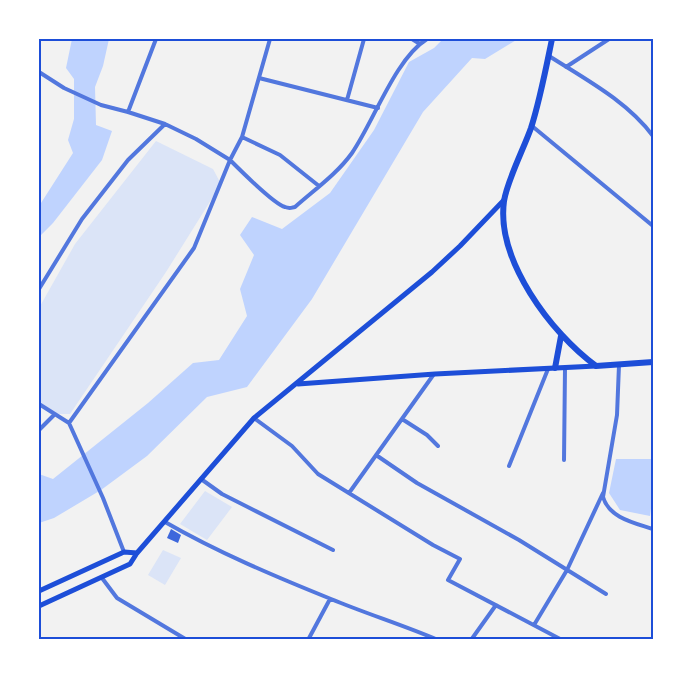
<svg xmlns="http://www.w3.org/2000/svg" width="692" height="679" viewBox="0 0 692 679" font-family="Quicksand,sans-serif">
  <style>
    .green { fill: #dbe4f7 }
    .water { fill: #bfd3fe }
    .building { fill: #3d67dc }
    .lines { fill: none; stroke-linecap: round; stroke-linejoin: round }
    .minor { stroke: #5277de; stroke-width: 4 }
    .primary { stroke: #1d4ed8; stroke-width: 5 }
    .trunk { stroke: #1d4ed8; stroke-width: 6 }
    .neatline { fill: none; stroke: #1d4ed8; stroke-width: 2 }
  </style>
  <rect width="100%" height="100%" fill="#f2f2f2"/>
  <path class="green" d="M 156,141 L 213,169 L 221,184 L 166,272 L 70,414 L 58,414 L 39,402 L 39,308 L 75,244 Z
    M 205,491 L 232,507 L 207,540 L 180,524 Z
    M 163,550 L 181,558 L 165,585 L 148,575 Z"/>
  <path class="water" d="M 72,39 L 109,39 L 103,66 L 95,87 L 96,125 L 112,131 L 102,160 L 53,223 L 39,237 L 39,203 L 41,203 L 73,153 L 68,140 L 74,119 L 74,79 L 66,68 Z
    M 443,39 L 518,39 L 485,59 L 472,58 L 423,112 L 312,299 L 247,387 L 207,397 L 147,456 L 101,490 L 54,518 L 39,523 L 39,474 L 53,479 L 148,403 L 193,363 L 219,360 L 247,316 L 240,289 L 254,255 L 240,235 L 252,217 L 282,229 L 330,193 L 374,130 L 409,62 L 434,48 Z
    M 616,459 L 652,459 L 653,493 L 650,516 L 620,510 L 609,493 Z"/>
  <path class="building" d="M 171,529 L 181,535 L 178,543 L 167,538 Z"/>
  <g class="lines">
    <path class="minor" d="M 412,39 L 420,44
      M 549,56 C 585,79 627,101 653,136
      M 566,67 L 609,39
      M 39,72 L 64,88 L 101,105 L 128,112 L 165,124 L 196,139 L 230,160 L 242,137 L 270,39
      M 259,78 L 378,108
      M 347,100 L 364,39
      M 128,112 L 156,39
      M 532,126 L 653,226
      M 242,137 L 280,155 L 319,186
      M 39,289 L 82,219 L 128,160 L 165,124
      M 619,365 L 617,415 L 603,497 C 609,518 635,523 653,529
      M 39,404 L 69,423 L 103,498 L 124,552
      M 254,418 L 292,446 L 318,474 L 433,545 L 460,559 L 448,580 L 562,640
      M 402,419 L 427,435 L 438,446
      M 69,423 L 194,248 L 230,160 C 240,170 274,204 285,207 C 290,209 290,208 295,207 C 314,190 337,174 352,153 C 374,121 395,59 427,39
      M 39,430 L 55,414
      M 376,455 L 417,483 L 519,540 L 606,594
      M 564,460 L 565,368
      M 509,466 L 548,369
      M 201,479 L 222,494 L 333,550
      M 349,493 L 434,374
      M 165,522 C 217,552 274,576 331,599 C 367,614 403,625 438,640
      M 102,578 L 117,598 L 187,640
      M 534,625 L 567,570 L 603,493
      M 308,640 L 330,599
      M 471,640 L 496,605"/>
    <path class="primary" d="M 298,384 L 435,374 L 596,366
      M 39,591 L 124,552 L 137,553
      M 39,606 L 130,564 L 137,553 L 254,418 L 432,272 L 460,246 L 504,200"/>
    <path class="trunk" d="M 552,39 C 546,68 540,100 531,128 C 524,148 507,181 504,201 C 496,260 551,333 596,366 L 653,362
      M 555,368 L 561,336"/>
  </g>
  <rect width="692" height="679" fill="none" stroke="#ffffff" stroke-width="81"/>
  <rect x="40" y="40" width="612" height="598" class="neatline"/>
</svg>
